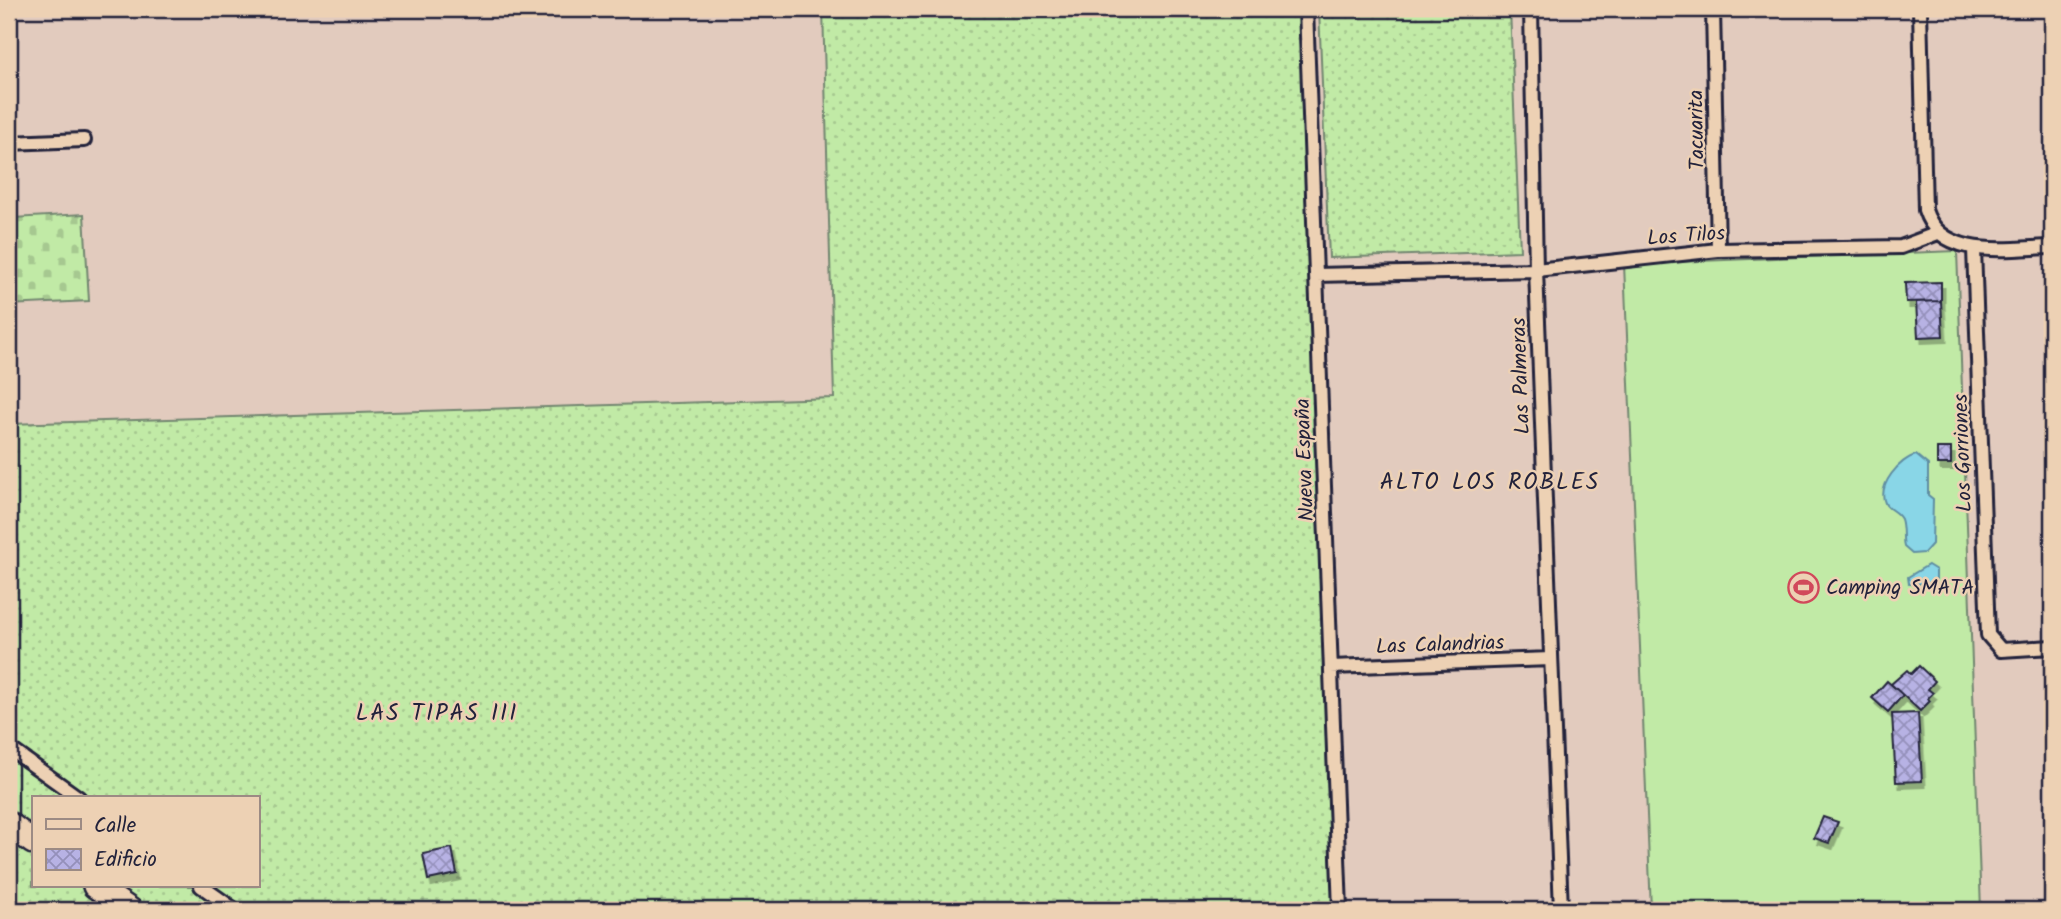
<svg xmlns="http://www.w3.org/2000/svg" width="2061" height="919" viewBox="0 0 2061 919" font-family="Kalam,sans-serif">
  <style>
    .grass { fill: url(#grass-dots); stroke: #728670; stroke-width: 2; fill-rule: evenodd }
    .cemetery { fill: url(#cemetery-stones); stroke: #728670; stroke-width: 2 }
    .garden { fill: #c1eaa6; stroke: #728670; stroke-width: 2 }
    .water { fill: #89d6e7; stroke: #608ea2; stroke-width: 2 }
    .building { fill: url(#building-cross-hatch); stroke: #22223b; stroke-width: 2; filter: url(#shadow) }
    .lines { fill: none; stroke-linecap: round; stroke-linejoin: round }
    .street-casing { stroke: #22223b; stroke-width: 18 }
    .highway-casing { stroke: #22223b; stroke-width: 28 }
    .street { stroke: #edd1b4; stroke-width: 12 }
    .highway { stroke: #edd1b4; stroke-width: 23 }
    .rail { stroke: #22223b; stroke-width: 4.5; stroke-dasharray: 10 5; stroke-linecap: butt }
    .labels { text-anchor: middle; stroke-width: 5; stroke-linejoin: round; paint-order: stroke }
    .street-label { font-size: 21px; fill: #22223b; stroke: #edd1b4 }
    .poi-label { font-size: 21px; fill: #22223b; stroke: #edd1b4; text-anchor: start }
    .neighbourhood-label { font-size: 23px; letter-spacing: 2px; fill: #22223b; stroke: #edd1b4 }
  </style>
  <defs>
    <pattern id="grass-dots" width="8" height="8" patternUnits="userSpaceOnUse" patternTransform="scale(1.75)"><rect width="8" height="8" fill="#c1eaa6"/><path d="M2 2h.1M6 6h.1" fill="none" stroke="#a6c890" stroke-width="1.8" stroke-linecap="round"/></pattern>
    <pattern id="cemetery-stones" width="16" height="16" patternUnits="userSpaceOnUse" patternTransform="scale(1.75)"><rect width="16" height="16" fill="#c1eaa6"/><path d="M2 7V4a2 2 0 0 1 4 0v3zM10 15v-3a2 2 0 0 1 4 0v3z" fill="#a6c890"/></pattern>
    <pattern id="building-cross-hatch" width="8" height="8" patternUnits="userSpaceOnUse" patternTransform="scale(1.75)"><rect width="8" height="8" fill="#b7b2e4"/><path d="M0 0l8 8M0 8l8-8" fill="none" stroke="#9490ba"/></pattern>
    <filter id="shadow"><feDropShadow dx="3.5" dy="6" stdDeviation="0" flood-color="#0004"/></filter>
  </defs>
  <rect width="100%" height="100%" fill="#e2cbbe"/>
  <filter id="ink" filterUnits="userSpaceOnUse"><feTurbulence type="fractalNoise" baseFrequency=".0143" numOctaves="2"/><feDisplacementMap in="SourceGraphic" scale="14" xChannelSelector="R" yChannelSelector="G"/><feConvolveMatrix kernelMatrix="1 2 1 2 8 2 1 2 1" color-interpolation-filters="sRGB"/></filter>
  <g filter="url(#ink)">
    <path class="grass" d="M 823,9 L 1306,9 L 1340,910 L 17,910 L 9,904 L 9,424 L 834,398 ZM 33,798 L 257,798 L 257,886 L 33,886 Z
      M 1319,9 L 1510,9 L 1520,251 L 1329,258 Z"/>
    <path class="cemetery" d="M 10,155 L 13,218 L 84,214 L 89,301 L 9,305 Z"/>
    <path class="garden" d="M 1957,251 L 1981,910 L 1651,910 L 1624,264 Z"/>
    <path class="water" d="M 1916,455 L 1928,465 L 1928,495 L 1933,499 L 1932,544 L 1924,553 L 1912,554 L 1904,547 C 1902,538 1904,528 1901,519 C 1897,511 1888,510 1885,503 C 1877,485 1900,459 1916,455 Z
      M 1928,565 L 1936,570 L 1936,583 L 1909,584 L 1908,577 Z"/>
    <path class="building" d="M 1941,282 L 1941,301 L 1906,302 L 1905,283 Z
      M 1941,301 L 1943,336 L 1918,337 L 1916,302 Z
      M 1937,448 L 1951,448 L 1951,464 L 1937,464 Z
      M 1919,666 L 1935,681 L 1928,689 L 1933,693 L 1928,698 L 1930,701 L 1920,711 L 1891,684 L 1907,670 L 1911,674 Z
      M 1887,681 L 1903,695 L 1888,712 L 1872,698 Z
      M 1918,713 L 1922,781 L 1896,782 L 1892,714 Z
      M 1823,817 L 1838,822 L 1829,843 L 1814,838 Z
      M 452,848 L 457,874 L 428,880 L 423,854 Z"/>
    <g class="lines">
      <defs>
        <path id="street" d="M 1306,9 L 1340,910
          M 1531,9 L 1536,270 L 1561,910
          M 1713,9 L 1718,250
          M 1920,9 L 1925,210 C 1941,261 2011,248 2052,247
          M 9,143 L 84,140
          M 1974,249 L 1988,635 L 2001,650 L 2052,647
          M 1316,275 L 1536,270 L 1718,250 L 1901,247 L 1938,233
          M 1331,667 L 1551,659
          M 9,748 L 79,798
          M 201,886 L 235,910"/>
        <path id="highway" d="M 9,824 L 33,842
          M 95,886 L 130,910"/>
      </defs>
      <use href="#street" class="street-casing"/>
      <use href="#highway" class="highway-casing"/>
      <use href="#street" class="street"/>
      <use href="#highway" class="highway"/>
      <path class="rail" d="M 9,904 L 17,910"/>
    </g>
  </g>
  <defs>
    <symbol id="stadium-ring" viewBox="-11 -11 22 22"><circle r="9.5" fill="#edd1b4" stroke="#d1495b" stroke-width="1.5"/><path d="M0-5a6.5 5 0 1 0 0 10a6.5 5 0 1 0 0-10ZM-3.5-1.8h7v3.6h-7Z" fill="#d1495b"/></symbol>
  </defs>
  <g fill-rule="evenodd">
    <use href="#stadium-ring" x="1786" y="570" width="35" height="35"/>
  </g>
  <g class="labels">
    <g class="street-label">
      <text transform="translate(1696 130) rotate(-91)" y="7">Tacuarita</text>
      <text transform="translate(1686 235) rotate(-4)" y="7">Los Tilos</text>
      <text transform="translate(1520 376) rotate(-92)" y="7">Las Palmeras</text>
      <text transform="translate(1962 453) rotate(-92)" y="7">Los Gorriones</text>
      <text transform="translate(1304 460) rotate(-92)" y="7">Nueva España</text>
      <text transform="translate(1440 644) rotate(-2)" y="7">Las Calandrias</text>
    </g>
    <g class="poi-label">
      <text x="1826" y="594">Camping SMATA</text>
    </g>
    <g class="neighbourhood-label">
      <text x="1490" y="489">ALTO LOS ROBLES</text>
      <text x="437" y="720">LAS TIPAS III</text>
    </g>
  </g>
  <rect width="2061" height="919" fill="none" stroke="#edd1b4" stroke-width="35"/>
  <rect x="18" y="18" width="2026" height="884" fill="none" stroke="#22223b" stroke-width="2.5" filter="url(#ink)"/>
  <rect x="32" y="796" width="228" height="91" fill="#edd1b4" stroke="#9c8b84" stroke-width="2"/>
  <rect x="46" y="819" width="35" height="10" fill="#edd1b4" stroke="#9c8b84" stroke-width="2"/>
  <text x="94" y="832" font-size="21" fill="#22223b">Calle</text>
  <rect x="46" y="849" width="35" height="21" fill="url(#building-cross-hatch)" stroke="#9c8b84" stroke-width="2"/>
  <text x="94" y="866" font-size="21" fill="#22223b">Edificio</text>
</svg>
